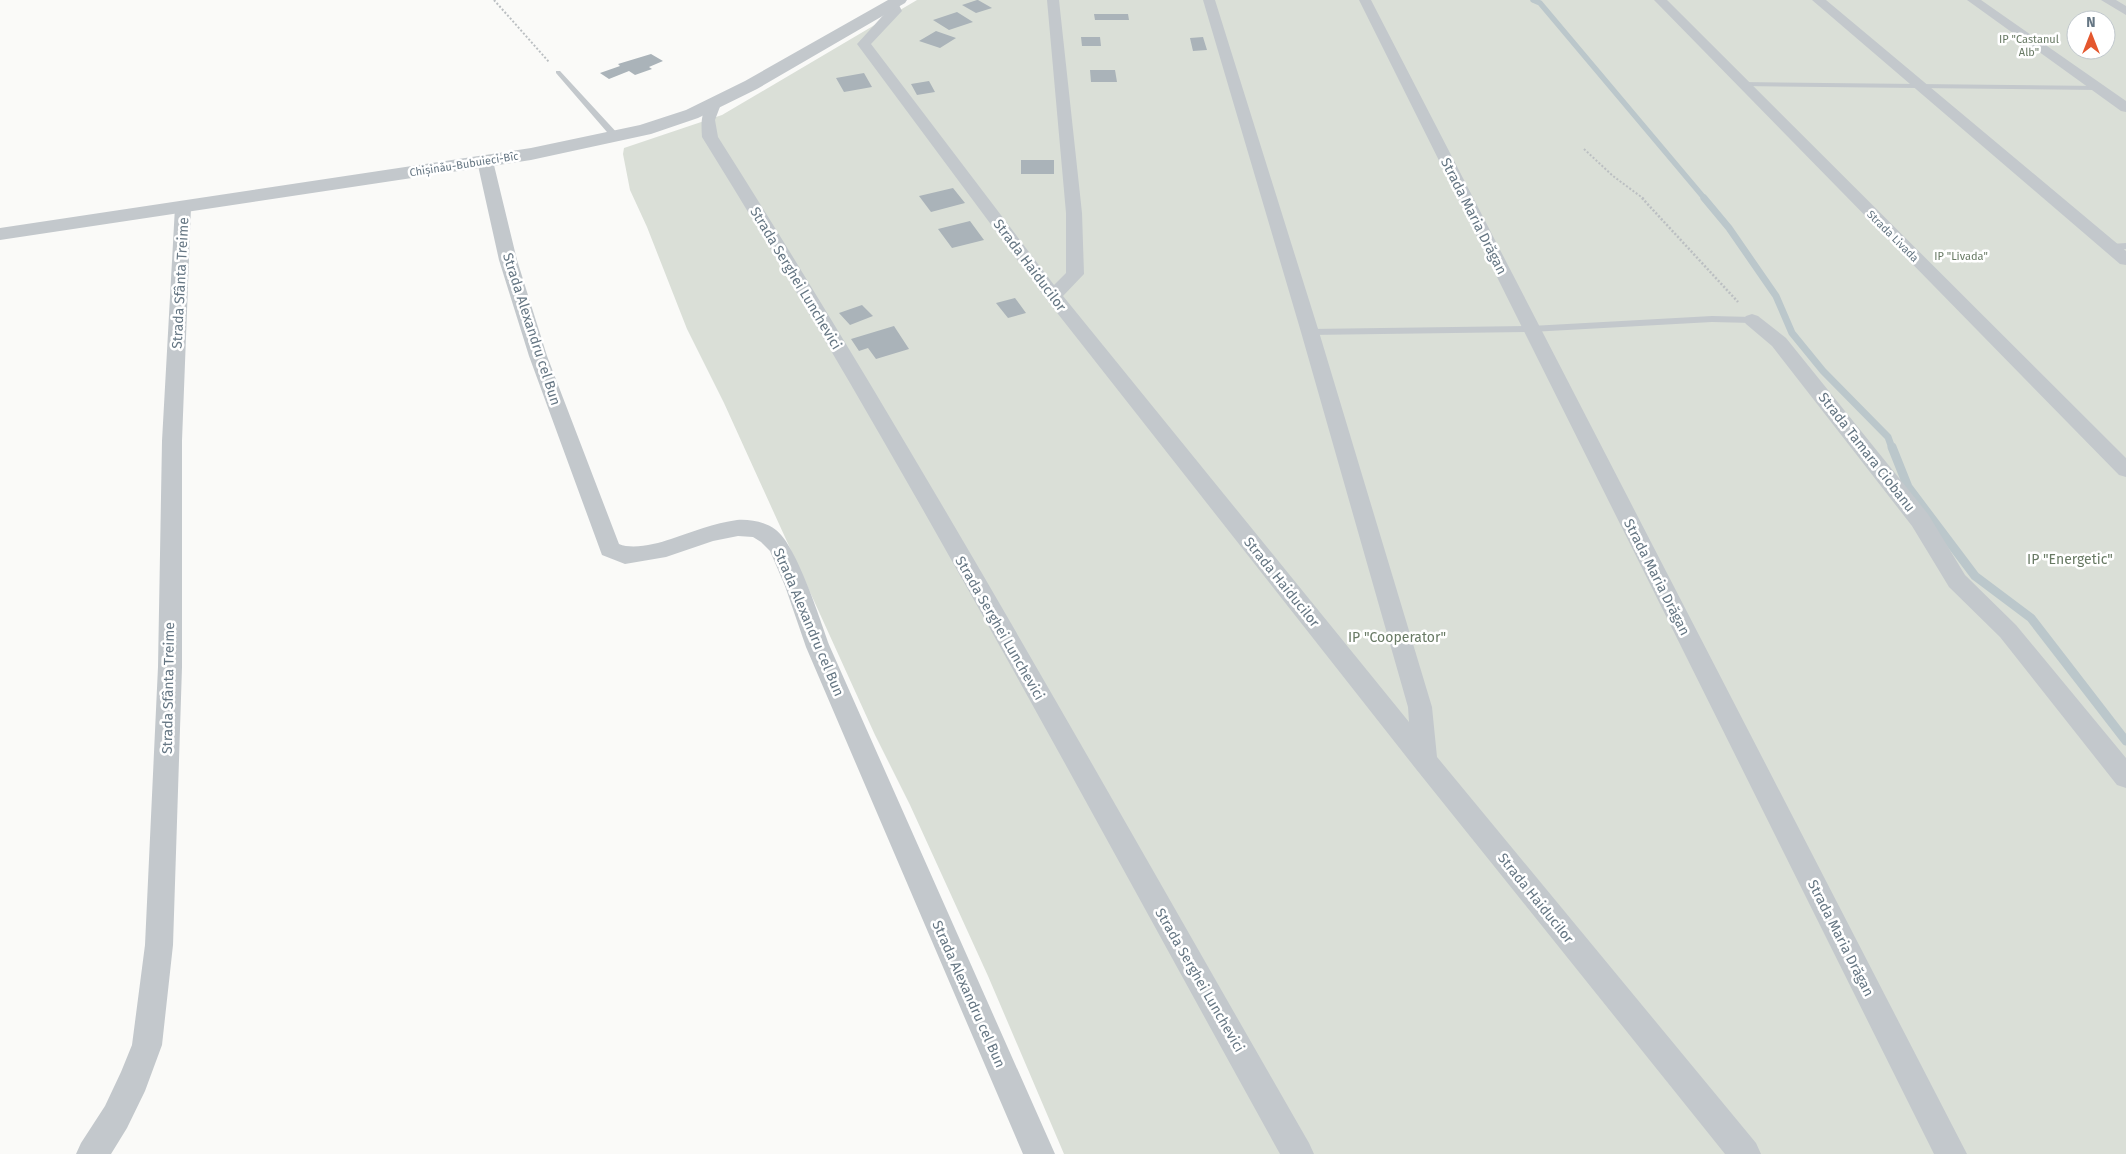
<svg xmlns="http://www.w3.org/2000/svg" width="2126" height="1154" viewBox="0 0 2126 1154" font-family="'Fira Sans',sans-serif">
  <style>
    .green { fill: #dadfd7; fill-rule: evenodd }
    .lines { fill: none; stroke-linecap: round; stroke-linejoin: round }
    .stream-far2 { stroke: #bbc7cb; stroke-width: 5.5 }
    .stream-far1 { stroke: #bbc7cb; stroke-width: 7 }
    .stream { stroke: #bbc7cb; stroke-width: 9 }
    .building { fill: #aab3b9 }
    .path-far1 { stroke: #bbbfc2; stroke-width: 2; stroke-dasharray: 2 2; stroke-linecap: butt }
    .path { stroke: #bbbfc2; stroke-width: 2.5; stroke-dasharray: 2 2; stroke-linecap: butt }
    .service { fill: #c3c8cc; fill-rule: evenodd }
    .minor { fill: #c3c8cc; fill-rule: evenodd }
    .tertiary { fill: #c3c8cc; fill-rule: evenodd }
    .labels { text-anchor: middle; stroke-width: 5; stroke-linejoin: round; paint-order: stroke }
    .far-park-label { font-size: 11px; fill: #687a64; stroke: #fff }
    .far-street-label { font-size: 11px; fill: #657683; stroke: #fff }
    .street-label { font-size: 14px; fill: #657683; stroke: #fff }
    .park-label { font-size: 14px; fill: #687a64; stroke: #fff }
  </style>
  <rect width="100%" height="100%" fill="#fafaf8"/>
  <path class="green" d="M 917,0 L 2126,0 L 2126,1154 L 1064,1154 L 988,976 L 910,805 L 875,735 L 724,403 L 687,329 L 647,227 L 630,190 L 623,154 L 624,148 L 722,115 ZM 2076,20 L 2106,20 L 2106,50 L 2076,50 Z"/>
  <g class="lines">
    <path class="stream-far2" d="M 1533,0 L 1540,3 L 1705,199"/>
    <path class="stream-far1" d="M 1704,198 L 1729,228 L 1776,296 L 1792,333 L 1823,371 L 1888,437 L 1892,448"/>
    <path class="stream" d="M 1892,447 L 1908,487 L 1975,576 L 2031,618 L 2126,741"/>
  </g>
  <path class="building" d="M 977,0 L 978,0 L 992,8 L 976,13 L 962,5 Z
    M 957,12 L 973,22 L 949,30 L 933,20 Z
    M 1094,14 L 1128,14 L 1129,20 L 1095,20 Z
    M 936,31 L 956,38 L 940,48 L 919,41 Z
    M 1081,37 L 1100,37 L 1101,46 L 1082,46 Z
    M 1203,37 L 1207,50 L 1193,51 L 1190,38 Z
    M 651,54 L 663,61 L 649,67 L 652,69 L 635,75 L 629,71 L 609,79 L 600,73 L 620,66 L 618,64 Z
    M 1090,70 L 1115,70 L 1117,82 L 1091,82 Z
    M 864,73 L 872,87 L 844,92 L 836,78 Z
    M 929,81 L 935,92 L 917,95 L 911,84 Z
    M 1021,160 L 1054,160 L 1054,174 L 1021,174 Z
    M 953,188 L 965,203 L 931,212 L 919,196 Z
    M 970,221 L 984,240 L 952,248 L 938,229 Z
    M 1015,298 L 1026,313 L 1008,318 L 996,303 Z
    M 862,305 L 873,316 L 850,325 L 839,313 Z
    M 894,326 L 909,349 L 876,359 L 868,348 L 859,351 L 851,339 Z"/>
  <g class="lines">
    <path class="path-far1" d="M 494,0 L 549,62
      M 1584,149 L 1613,176 L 1644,199"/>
    <path class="path" d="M 1642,198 L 1738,302"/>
    <path class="service" d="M 556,71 L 560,71 L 619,135 L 619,139 L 613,139 L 556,73 Z
      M 1740,82 L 2099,86 L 2103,88 L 2099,90 L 1743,86 L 1740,86 Z
      M 2126,243 L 2126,249 L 2112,250 L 2108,247 L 2112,244 Z
      M 1712,316 L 1752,317 L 1757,320 L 1752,323 L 1712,322 L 1531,332 L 1310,335 L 1305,332 L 1310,329 L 1531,326 Z"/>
    <path class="minor" d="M 892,0 L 897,1 L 902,11 L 871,44 L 1054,285 L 1066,273 L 1066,213 L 1047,0 L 1059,0 L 1082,213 L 1084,274 L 1063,296 L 1409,722 L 1408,707 L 1301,332 L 1203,0 L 1215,0 L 1319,332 L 1432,707 L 1437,757 L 1756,1143 L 1761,1154 L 1725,1154 L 1416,769 L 1047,300 L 857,44 L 888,10 L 886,4 Z
      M 1359,0 L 1371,0 L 1967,1154 L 1934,1154 Z
      M 1654,0 L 1667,0 L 2126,458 L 2126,477 L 2119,475 Z
      M 1812,0 L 1826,0 L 2126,251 L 2126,265 L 2120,264 Z
      M 1967,0 L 1981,0 L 2126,101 L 2126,112 L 2121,111 Z
      M 2101,0 L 2116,0 L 2126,6 L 2126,15 Z
      M 714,100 L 719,101 L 721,104 L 715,120 L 718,137 C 926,465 1115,806 1309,1143 L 1314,1154 L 1280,1154 C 1091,813 908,468 702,137 C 701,123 701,113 709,101 Z
      M 485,156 L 491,158 L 493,161 L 517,260 L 547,356 L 619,544 C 633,550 656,544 671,539 C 692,532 714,523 737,520 C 750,519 766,522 776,530 C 797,546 820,620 830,647 L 1055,1154 L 1023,1154 L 806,647 L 785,586 L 770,551 L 761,542 L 753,537 L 738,536 L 713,541 L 666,557 L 625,564 L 602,555 L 529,356 L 499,260 L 477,161 L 479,158 Z
      M 183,202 L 189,204 L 191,207 L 182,441 L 182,667 L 173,945 L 162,1045 L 145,1091 L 127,1128 L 111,1154 L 76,1154 L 81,1143 L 105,1106 L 121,1072 L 132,1045 L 145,945 L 158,667 L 162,441 L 175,207 L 177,204 Z
      M 1752,314 L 1758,316 L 1786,338 L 1928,514 L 1965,575 L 2016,625 L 2126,758 L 2126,788 L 2117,785 L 2000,637 L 1949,587 L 1912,526 L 1772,346 L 1746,324 L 1743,320 L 1746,316 Z"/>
    <path class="tertiary" d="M 888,0 L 907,0 L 905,3 L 757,89 L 698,118 L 651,134 L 531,160 L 0,240 L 0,228 L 531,148 L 640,125 L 686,110 L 745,81 Z"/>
  </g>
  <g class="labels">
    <g class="far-park-label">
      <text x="2029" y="43">IP "Castanul<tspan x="2029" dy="13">Alb"</tspan></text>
      <text x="1961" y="260">IP "Livada"</text>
    </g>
    <g class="far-street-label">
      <text transform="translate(464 164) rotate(-9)" y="4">Chișinău-Bubuieci-Bîc</text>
      <text transform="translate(1893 236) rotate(45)" y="4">Strada Livada</text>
    </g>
    <g class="street-label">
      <text transform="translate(1474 216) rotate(63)" y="5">Strada Maria Drăgan</text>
      <text transform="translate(1030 265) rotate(53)" y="5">Strada Haiducilor</text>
      <text transform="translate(796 278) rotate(59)" y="5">Strada Serghei Lunchevici</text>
      <text transform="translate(180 283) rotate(-87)" y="5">Strada Sfânta Treime</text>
      <text transform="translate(532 329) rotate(72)" y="5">Strada Alexandru cel Bun</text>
      <text transform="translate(1867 452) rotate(52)" y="5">Strada Tamara Ciobanu</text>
      <text transform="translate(1657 577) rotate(63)" y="5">Strada Maria Drăgan</text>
      <text transform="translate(1282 582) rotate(51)" y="5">Strada Haiducilor</text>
      <text transform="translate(809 622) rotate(67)" y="5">Strada Alexandru cel Bun</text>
      <text transform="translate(1000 628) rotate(60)" y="5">Strada Serghei Lunchevici</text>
      <text transform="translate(168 688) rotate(-89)" y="5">Strada Sfânta Treime</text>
      <text transform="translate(1536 898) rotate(51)" y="5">Strada Haiducilor</text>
      <text transform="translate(1841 938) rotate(63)" y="5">Strada Maria Drăgan</text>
      <text transform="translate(1200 980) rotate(60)" y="5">Strada Serghei Lunchevici</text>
      <text transform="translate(969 994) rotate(66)" y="5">Strada Alexandru cel Bun</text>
    </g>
    <g class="park-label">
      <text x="2070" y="564">IP "Energetic"</text>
      <text x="1397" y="642">IP "Cooperator"</text>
    </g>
  </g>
  <g transform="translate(2091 35)"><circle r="24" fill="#ffffff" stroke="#c1c8cd"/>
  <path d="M0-4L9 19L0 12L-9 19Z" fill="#e4572e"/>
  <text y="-8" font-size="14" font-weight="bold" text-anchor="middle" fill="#657683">N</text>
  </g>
</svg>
